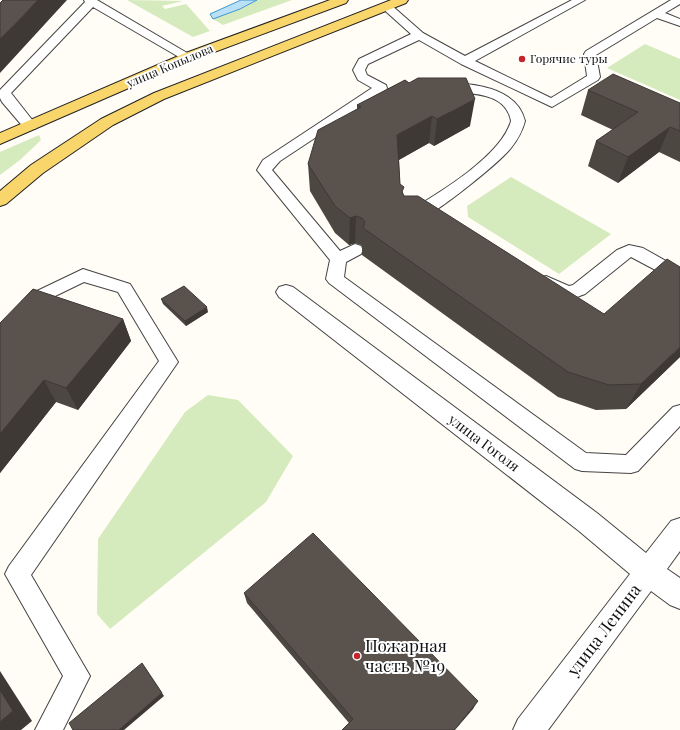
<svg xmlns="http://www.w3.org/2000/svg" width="680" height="730" viewBox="0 0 680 730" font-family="'Playfair Display',serif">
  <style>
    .green { fill: #d5ebbd }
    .water { fill: #b9e0f7; stroke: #3f96cf }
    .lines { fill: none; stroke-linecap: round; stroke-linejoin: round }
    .lane-casing { stroke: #444; stroke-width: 2 }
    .street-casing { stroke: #444; stroke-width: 2 }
    .primary-casing { stroke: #222; stroke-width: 2 }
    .lane { fill: #fff; fill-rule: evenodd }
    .street { fill: #fff; fill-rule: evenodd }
    .primary { fill: #f9d66b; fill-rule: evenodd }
    .wall { fill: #4d4742 }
    .shaded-wall { fill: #3f3936 }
    .building { fill: #5a524d; stroke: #3f3936 }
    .poi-dot { fill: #c4262e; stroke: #fff; stroke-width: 1.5 }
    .labels { text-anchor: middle; stroke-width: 4; stroke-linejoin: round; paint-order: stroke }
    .far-poi-label { font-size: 12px; fill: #111; stroke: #fff; text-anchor: start }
    .far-street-label { font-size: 12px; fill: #111; stroke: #fff }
    .street-label { font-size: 14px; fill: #111; stroke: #fff }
    .near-street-label { font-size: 17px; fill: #111; stroke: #fff }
    .near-poi-label { font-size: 17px; fill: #111; stroke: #fff; text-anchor: start }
  </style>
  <rect width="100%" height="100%" fill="#fffdf5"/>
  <path class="green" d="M 127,0 L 183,1 L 162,6 L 165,9 L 186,4 L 210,31 L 193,37 Z
    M 257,0 L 292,0 L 223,25 L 213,19 L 240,9 Z
    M 645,44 L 680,59 L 680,100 L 607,68 Z
    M 39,135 L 41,140 L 20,160 L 0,175 L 0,152 Z
    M 511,177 L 611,234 L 559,274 L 468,217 L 467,206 Z
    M 208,395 L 238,400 L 293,456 L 266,502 L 110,629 L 97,614 L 98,539 L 185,412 Z"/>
  <path class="water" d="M 241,0 L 257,0 L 240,9 L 213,19 L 210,14 Z"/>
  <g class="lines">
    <defs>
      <path id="lane" d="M 84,0 L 97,0 L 194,57 L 188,61 L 184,60 L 93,7 L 11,93 L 37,126 L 35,129 L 25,129 L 2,102 L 0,98 L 0,90 L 85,2 Z
        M 572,0 L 585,0 L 475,61 L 551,98 L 587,76 L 584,54 L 586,51 L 671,0 L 680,0 L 680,4 L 665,13 L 680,19 L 680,26 L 657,18 L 596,55 L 600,77 L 598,80 L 552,107 L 461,64 L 419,40 L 368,64 L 365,70 L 367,75 L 386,85 L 387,88 L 386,91 L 280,161 L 272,170 L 340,251 L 355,244 L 361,246 L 363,250 L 361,254 L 346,262 L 344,277 L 586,453 L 626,455 L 673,407 L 680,405 L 680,426 L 638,471 L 631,473 L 582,471 L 575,469 L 329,283 L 326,279 L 330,260 L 257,170 L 263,160 L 372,88 L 358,80 L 353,70 L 359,59 L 411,34 L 382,8 L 380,6 L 382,4 L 390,4 L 423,33 L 465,56 Z
        M 444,83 C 472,83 517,87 525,121 C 522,132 518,139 511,148 C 500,162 426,223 410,223 C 409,223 405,222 404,222 L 402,218 L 404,214 C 436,195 501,157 511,121 C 505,88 462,95 439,90 L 438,87 Z
        M 629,245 L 643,248 L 680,269 L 680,283 L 631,257 L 585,294 C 579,296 571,300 566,299 C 557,298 542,289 537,282 L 540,278 L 546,276 L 569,286 L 573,285 L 617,250 Z
        M 83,269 L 130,284 L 178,362 L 31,575 L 90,676 L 63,730 L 35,730 L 63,676 L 5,574 L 9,566 L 159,361 L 118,292 L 84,282 L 49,299 L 7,347 L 0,349 L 0,330 L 37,291 Z"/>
      <path id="street" d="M 286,285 L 293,287 L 597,513 L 646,553 L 671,521 L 680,518 L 680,551 L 667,569 L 680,578 L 680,609 L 670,605 L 651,591 L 548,730 L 513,730 L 518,719 L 630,574 L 579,531 L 279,297 L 276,292 L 279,287 Z"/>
      <path id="primary" d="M 330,0 L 348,0 L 346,3 L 193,60 L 0,144 L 0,133 L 183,54 Z
        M 391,0 L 408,0 L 406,3 L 164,99 L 113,125 L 43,173 L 6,204 L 0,206 L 0,191 L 31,165 L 101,119 L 154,93 Z"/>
    </defs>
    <use href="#lane" class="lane-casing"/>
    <use href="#street" class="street-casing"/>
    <use href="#primary" class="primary-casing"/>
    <use href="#lane" class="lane"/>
    <use href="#street" class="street"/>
    <use href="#primary" class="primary"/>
  </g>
  <path class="wall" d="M 405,80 L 470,126 L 434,146 L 429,143 L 399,160 L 400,184 L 404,196 L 604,314 L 680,357 L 626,409 L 596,410 L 558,397 L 362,255 L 362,246 L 361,245 L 355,243 L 349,245 L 335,233 L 310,191 L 308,164 L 357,109 L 357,105 Z
    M 588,90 L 680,103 L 680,162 L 659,152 L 618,183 L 588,166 L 596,141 L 613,130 L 581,115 Z
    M 161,299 L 208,312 L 186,326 L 163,304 Z
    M 123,319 L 131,341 L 78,410 L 56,402 L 0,473 L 0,323 Z
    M 244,593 L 473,709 L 349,723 L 247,603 Z"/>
  <path class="shaded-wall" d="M 38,0 L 67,0 L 0,73 L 0,39 Z
    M 475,99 L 470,126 L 434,146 L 437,119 Z
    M 432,116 L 429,143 L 395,162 L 397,135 Z
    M 670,127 L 659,152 L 618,183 L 628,157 Z
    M 356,216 L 355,243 L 349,245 L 350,218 Z
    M 207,307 L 208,312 L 186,326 L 185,321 Z
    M 123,319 L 131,341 L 78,410 L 66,388 Z
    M 680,347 L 680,357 L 626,409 L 641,384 Z
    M 44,380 L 56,402 L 0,473 L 0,434 Z
    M 142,663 L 164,696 L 124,730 L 119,730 Z
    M 0,671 L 32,721 L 21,730 L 0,730 Z
    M 478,701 L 473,709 L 455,730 L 454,730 Z"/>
  <path class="building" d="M 3,0 L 38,0 L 0,39 L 0,3 Z
    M 613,74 L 680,103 L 680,131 L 670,127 L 628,157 L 596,141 L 638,112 L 588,90 Z
    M 418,78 L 466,78 L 475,99 L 437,119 L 432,116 L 397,135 L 400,184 L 404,187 L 402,192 L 404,196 L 418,196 L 604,314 L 667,259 L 680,267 L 680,347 L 641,384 L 609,385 L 568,372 L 363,228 L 365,222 L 362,218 L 356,216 L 350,218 L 335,206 L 308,164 L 318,130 L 361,107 L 357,105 L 405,80 L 409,83 Z
    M 184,286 L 207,307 L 185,321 L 161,299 Z
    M 33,289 L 123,319 L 66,388 L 44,380 L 0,434 L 0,323 Z
    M 313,533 L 478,701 L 454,730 L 342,730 L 353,719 L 244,593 Z
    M 142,663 L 162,693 L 119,730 L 73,730 L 69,723 Z
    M 0,690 L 13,711 L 0,722 Z"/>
  <g class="poi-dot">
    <circle cx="522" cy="59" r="4"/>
    <circle cx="357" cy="656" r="4"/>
  </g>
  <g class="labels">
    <g class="far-poi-label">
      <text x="530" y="63">Горячие туры</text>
    </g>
    <g class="far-street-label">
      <text transform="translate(170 66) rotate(-23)" y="4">улица Копылова</text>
    </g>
    <g class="street-label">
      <text transform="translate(484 443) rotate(37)" y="5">улица Гоголя</text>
    </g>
    <g class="near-street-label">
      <text transform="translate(604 630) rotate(-53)" y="6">улица Ленина</text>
    </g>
    <g class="near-poi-label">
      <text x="365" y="652">Пожарная<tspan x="365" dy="20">часть №19</tspan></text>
    </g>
  </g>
</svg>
